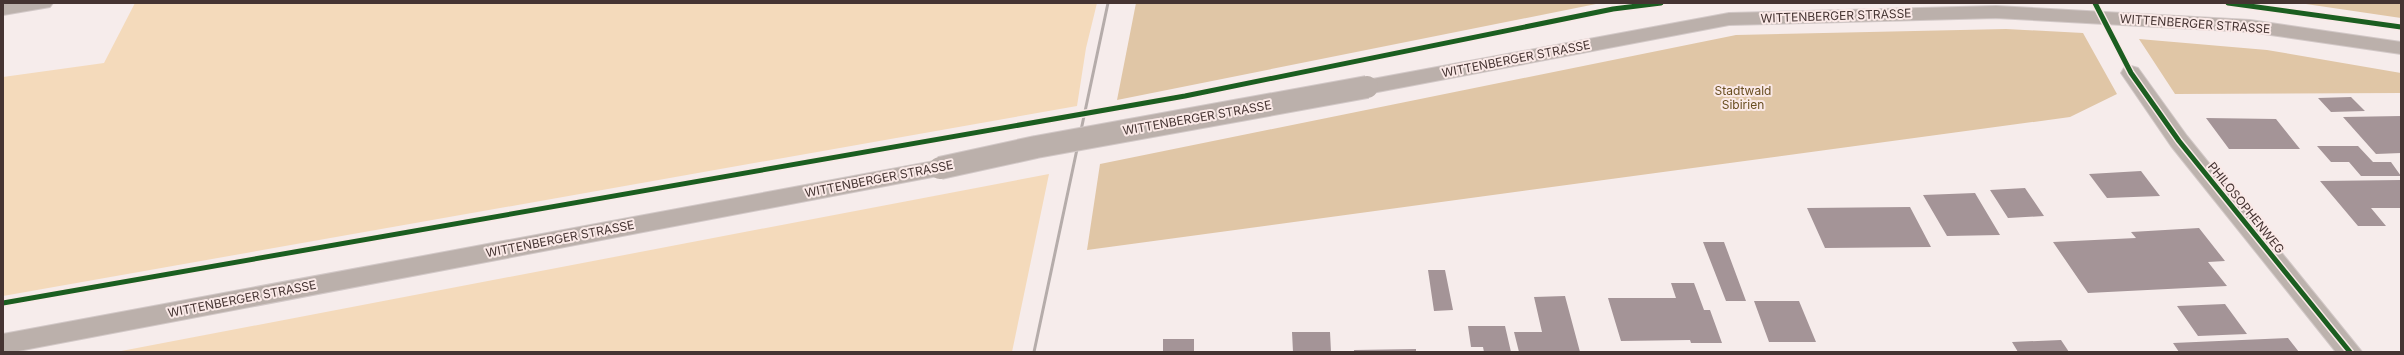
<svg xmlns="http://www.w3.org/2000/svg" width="2404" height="355" viewBox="0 0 2404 355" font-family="Inter,sans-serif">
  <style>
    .green { fill: #f4dabb }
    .forest { fill: #e0c6a6 }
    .building { fill: #a49497 }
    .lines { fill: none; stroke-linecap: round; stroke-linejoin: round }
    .minor-casing { stroke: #d2c8c7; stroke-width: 2 }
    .secondary-casing { stroke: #d2c8c7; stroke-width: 2 }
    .minor { fill: #bcb2ad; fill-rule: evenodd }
    .secondary { fill: #bbb0ab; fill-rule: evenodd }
    .rail { stroke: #b5acaa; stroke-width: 3 }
    .secondary-bridge-casing { stroke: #d2c8c7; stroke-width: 24; stroke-linecap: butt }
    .secondary-bridge { stroke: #bbb0ab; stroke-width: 22 }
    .cycleway-casing { stroke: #fae9e7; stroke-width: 8 }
    .cycleway { stroke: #1b5e20; stroke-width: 5 }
    .labels { text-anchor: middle; stroke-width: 4; stroke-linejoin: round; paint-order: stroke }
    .street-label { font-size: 12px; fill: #453432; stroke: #fae9e7 }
    .park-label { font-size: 12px; fill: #694e21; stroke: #fae9e7 }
  </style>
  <rect width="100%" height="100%" fill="#f6eceb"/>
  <path class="green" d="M 135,3 L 1097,3 L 1086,48 L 1077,106 L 3,296 L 3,77 L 104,63 Z
    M 1049,174 L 1012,352 L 116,352 Z"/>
  <path class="forest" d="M 1136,3 L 1601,3 L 1117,100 Z
    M 2299,3 L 2401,3 L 2401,18 Z
    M 2006,29 L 2083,33 L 2117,94 L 2070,117 L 1087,250 L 1100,164 L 1736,35 Z
    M 2139,39 L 2267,50 L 2401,73 L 2401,93 L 2175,94 Z"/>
  <path class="building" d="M 2351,97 L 2365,111 L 2331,112 L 2318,98 Z
    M 2401,116 L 2401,153 L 2376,154 L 2343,117 Z
    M 2206,118 L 2276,119 L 2300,149 L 2229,149 Z
    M 2317,146 L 2358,146 L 2373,162 L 2391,162 L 2401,176 L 2361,176 L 2349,162 L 2331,162 Z
    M 2141,171 L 2160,196 L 2107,198 L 2089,174 Z
    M 2401,180 L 2401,208 L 2371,208 L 2386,226 L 2358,226 L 2320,181 Z
    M 2025,188 L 2044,216 L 2008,218 L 1990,190 Z
    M 1975,193 L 2000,235 L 1947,236 L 1923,195 Z
    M 1910,207 L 1931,247 L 1825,248 L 1807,208 Z
    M 2199,228 L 2225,261 L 2208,262 L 2227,286 L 2088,293 L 2053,242 L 2136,238 L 2131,232 Z
    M 1703,242 L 1724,242 L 1746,301 L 1726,301 Z
    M 1428,270 L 1445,270 L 1453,310 L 1434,311 Z
    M 1671,283 L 1694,283 L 1704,310 L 1710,310 L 1722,343 L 1691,343 L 1690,340 L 1621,341 L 1608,298 L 1676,298 Z
    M 1565,296 L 1580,352 L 1519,352 L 1514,332 L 1542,332 L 1534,297 Z
    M 1754,301 L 1799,301 L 1816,342 L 1769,342 Z
    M 2225,304 L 2247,334 L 2198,336 L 2177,306 Z
    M 1468,326 L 1505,326 L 1511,352 L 1484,352 L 1483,347 L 1471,347 Z
    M 1292,332 L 1330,332 L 1331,352 L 1293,352 Z
    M 2288,338 L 2299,352 L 2179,352 L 2173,343 Z
    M 1163,339 L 1194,339 L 1194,352 L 1163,352 Z
    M 2061,340 L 2069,352 L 2018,352 L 2012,342 Z
    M 1416,349 L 1416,352 L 1354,352 L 1354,350 Z"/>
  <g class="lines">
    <defs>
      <path id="minor" d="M 3,3 L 53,3 L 50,7 L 3,15 Z
        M 2131,66 L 2138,68 L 2187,136 L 2362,352 L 2336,352 L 2171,146 L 2121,73 L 2124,68 Z"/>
      <path id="secondary" d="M 1996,6 L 2250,20 L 2401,42 L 2401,54 L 2250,32 L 1996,18 L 1729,25 L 1367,94 L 1360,92 L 1357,87 L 1360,82 L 1367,80 L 1729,13 Z
        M 940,160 L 948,162 L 951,168 L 948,174 L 13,352 L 3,352 L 3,334 Z"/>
    </defs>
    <use href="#minor" class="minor-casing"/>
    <use href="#secondary" class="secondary-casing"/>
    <use href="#minor" class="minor"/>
    <use href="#secondary" class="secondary"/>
    <path class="rail" d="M 1034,352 L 1108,3"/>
    <defs>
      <path id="secondary-bridge" d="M 940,168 L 1036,147 L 1367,87"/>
    </defs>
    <use href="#secondary-bridge" class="secondary-bridge-casing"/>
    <use href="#secondary-bridge" class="secondary-bridge"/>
    <defs>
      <path id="cycleway" d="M 2095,3 L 2131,73 L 2179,141 L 2350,352
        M 2228,3 L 2401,27
        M 3,303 L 1185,96 L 1613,9 L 1661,3"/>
    </defs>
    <use href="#cycleway" class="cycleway-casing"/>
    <use href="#cycleway" class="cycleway"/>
  </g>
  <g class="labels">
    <g class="street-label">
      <text transform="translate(1836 16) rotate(-2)" y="4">WITTENBERGER STRASSE</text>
      <text transform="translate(2195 24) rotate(4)" y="4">WITTENBERGER STRASSE</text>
      <text transform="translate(1516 59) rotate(-11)" y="4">WITTENBERGER STRASSE</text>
      <text transform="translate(1197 118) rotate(-10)" y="4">WITTENBERGER STRASSE</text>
      <text transform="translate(879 179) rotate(-11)" y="4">WITTENBERGER STRASSE</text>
      <text transform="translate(2246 208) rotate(51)" y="4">PHILOSOPHENWEG</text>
      <text transform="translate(560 239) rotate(-11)" y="4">WITTENBERGER STRASSE</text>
      <text transform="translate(242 299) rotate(-11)" y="4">WITTENBERGER STRASSE</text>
    </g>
    <g class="park-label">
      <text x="1743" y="95">Stadtwald<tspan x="1743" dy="14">Sibirien</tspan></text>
    </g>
  </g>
  <rect width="2404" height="355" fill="none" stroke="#453432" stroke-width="8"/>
</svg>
